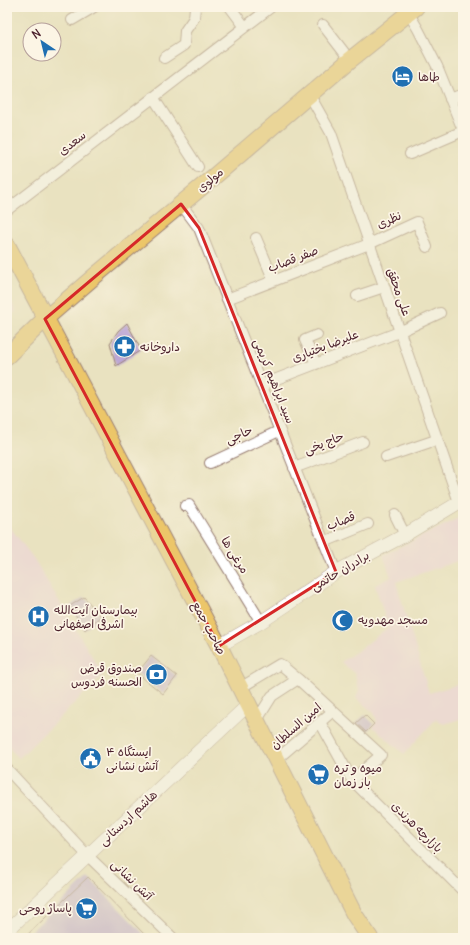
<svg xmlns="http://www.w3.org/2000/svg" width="470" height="945" viewBox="0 0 470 945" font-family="Delius,'Playpen Sans Arabic',sans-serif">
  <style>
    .built { fill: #efd0e6 }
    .building { fill: #bca6d5 }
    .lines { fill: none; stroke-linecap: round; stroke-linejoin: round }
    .minor-casing { stroke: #9a8076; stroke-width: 12 }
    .tertiary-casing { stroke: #9a8076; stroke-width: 14 }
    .primary-casing { stroke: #9a8076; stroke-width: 18 }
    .minor { stroke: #fff; stroke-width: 10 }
    .tertiary { stroke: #fff; stroke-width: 13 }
    .primary { stroke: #ecc669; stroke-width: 16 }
    .marked { fill: none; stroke: #d62828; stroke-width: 3; stroke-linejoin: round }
    .labels { text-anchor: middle; stroke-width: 3.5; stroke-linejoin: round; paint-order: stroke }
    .poi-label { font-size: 12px; fill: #4a1f2b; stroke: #fcf5e5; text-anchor: start }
    .street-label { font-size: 12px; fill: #4a1f2b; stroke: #fcf5e5 }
  </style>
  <rect width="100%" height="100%" fill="#fcf5e5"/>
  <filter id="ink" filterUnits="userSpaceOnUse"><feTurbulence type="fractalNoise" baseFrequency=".025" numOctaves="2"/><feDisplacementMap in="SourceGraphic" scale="8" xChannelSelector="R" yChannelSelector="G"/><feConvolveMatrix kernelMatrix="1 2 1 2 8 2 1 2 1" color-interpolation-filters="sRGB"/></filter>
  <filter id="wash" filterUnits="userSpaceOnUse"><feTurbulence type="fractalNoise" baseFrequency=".012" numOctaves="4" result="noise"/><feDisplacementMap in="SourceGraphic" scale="16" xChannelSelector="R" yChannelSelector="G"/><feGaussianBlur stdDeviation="0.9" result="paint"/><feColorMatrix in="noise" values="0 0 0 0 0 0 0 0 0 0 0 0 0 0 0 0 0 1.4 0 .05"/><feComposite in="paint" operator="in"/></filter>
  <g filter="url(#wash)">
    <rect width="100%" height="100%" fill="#e9e2c0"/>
    <path class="built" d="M 7,293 L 16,311 L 7,320 Z
      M 463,516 L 463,559 L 396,582 L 429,693 L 463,683 L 463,718 L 444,724 L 436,719 L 404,754 L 373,727 L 377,721 L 374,713 L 356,698 L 359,690 L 355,674 L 341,662 L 362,648 L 388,627 L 375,585 L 391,577 L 383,555 Z
      M 7,523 L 34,559 L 103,675 L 19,758 L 7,746 Z"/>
    <g id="blocks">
      <path class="building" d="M 127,323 L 141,350 L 116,366 L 110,343 L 118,331 Z
        M 84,597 L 101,616 L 85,630 L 70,606 Z
        M 151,656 L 177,676 L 163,694 L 137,673 Z
        M 365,715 L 374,724 L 366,732 L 356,723 Z
        M 88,877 L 148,938 L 24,938 Z"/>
    </g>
  </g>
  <g filter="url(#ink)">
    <use href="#blocks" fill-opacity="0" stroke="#9a8076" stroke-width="1"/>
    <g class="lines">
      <defs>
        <path id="minor" d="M 230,7 L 245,27
          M 406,9 L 418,29 L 437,66 L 463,130
          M 72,20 L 94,7
          M 323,25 L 350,60
          M 164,58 L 184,45 L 185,31 L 194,18 L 195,7
          M 309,94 L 331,133 L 459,502
          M 153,97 L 198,167
          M 450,99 L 463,94
          M 410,154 L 463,131
          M 181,204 L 199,228 L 336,572
          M 7,210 L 271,7
          M 256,238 L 274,281
          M 357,296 L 384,287
          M 227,299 L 369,244 L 417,222 L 427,247
          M 316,364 L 305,340 L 317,335
          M 261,385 L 399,332 L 440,313
          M 386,457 L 436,440
          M 210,463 L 279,431
          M 294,468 L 363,442
          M 185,506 L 189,505 L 261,622
          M 395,515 L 405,535
          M 324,542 L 368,524
          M 240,688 L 280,664 L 298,679
          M 257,720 L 272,696 L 298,679 L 381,755 L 352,780 L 320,722
          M 276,760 L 333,711
          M 7,769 L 88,856 L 173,938
          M 352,780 L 463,891"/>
        <path id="tertiary" d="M 219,646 L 261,622 L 336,572 L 405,535 L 463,500
          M 7,931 L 249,704"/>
        <path id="primary" d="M 7,245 L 219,646 L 354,914 L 370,938
          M 7,356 L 45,319 L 96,275 L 210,180 L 350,60 L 416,7"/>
      </defs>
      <use href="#minor" class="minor-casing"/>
      <use href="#tertiary" class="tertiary-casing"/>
      <use href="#primary" class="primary-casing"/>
      <use href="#minor" class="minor"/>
      <use href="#tertiary" class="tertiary"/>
      <use href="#primary" class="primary"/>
    </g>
  </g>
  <path d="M0 0H470V945H0ZM 181,204 L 199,228 L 336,572 L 219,646 L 45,319 Z" fill="#e9e2c0" fill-opacity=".55" fill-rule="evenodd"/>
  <path class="marked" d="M 181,204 L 199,228 L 336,572 L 219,646 L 45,319 Z"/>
  <defs>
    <symbol id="hotel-disc" viewBox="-11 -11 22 22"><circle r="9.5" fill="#1f6fb2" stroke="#fcf5e5"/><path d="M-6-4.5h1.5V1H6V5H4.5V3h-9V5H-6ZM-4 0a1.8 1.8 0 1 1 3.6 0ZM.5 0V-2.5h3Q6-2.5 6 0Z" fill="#fff"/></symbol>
    <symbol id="pharmacy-disc" viewBox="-11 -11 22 22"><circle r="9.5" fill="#1f6fb2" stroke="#fcf5e5"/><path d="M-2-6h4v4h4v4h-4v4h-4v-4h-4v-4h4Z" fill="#fff"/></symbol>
    <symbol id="hospital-disc" viewBox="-11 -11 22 22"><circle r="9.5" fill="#1f6fb2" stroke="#fcf5e5"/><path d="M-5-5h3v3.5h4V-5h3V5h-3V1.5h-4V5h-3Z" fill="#fff"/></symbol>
    <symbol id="mosque-disc" viewBox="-11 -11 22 22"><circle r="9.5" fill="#1f6fb2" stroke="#fcf5e5"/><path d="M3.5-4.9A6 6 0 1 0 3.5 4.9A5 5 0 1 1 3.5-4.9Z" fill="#fff"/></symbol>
    <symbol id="bank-disc" viewBox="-11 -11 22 22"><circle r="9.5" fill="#1f6fb2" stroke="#fcf5e5"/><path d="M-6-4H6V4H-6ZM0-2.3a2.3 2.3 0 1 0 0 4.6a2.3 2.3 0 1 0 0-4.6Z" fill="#fff"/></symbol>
    <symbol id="civic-disc" viewBox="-11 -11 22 22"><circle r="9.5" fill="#1f6fb2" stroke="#fcf5e5"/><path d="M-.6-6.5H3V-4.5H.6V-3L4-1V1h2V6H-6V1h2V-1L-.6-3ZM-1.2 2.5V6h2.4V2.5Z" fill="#fff"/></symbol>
    <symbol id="supermarket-disc" viewBox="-11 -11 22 22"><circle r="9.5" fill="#1f6fb2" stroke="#fcf5e5"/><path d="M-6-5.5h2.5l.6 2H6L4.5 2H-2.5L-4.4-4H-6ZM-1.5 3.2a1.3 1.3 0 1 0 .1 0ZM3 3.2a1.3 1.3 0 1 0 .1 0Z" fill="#fff"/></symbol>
  </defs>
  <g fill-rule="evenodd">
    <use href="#hotel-disc" x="390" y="64" width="25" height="25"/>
    <use href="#pharmacy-disc" x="112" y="334" width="25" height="25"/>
    <use href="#hospital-disc" x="26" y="604" width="25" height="25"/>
    <use href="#mosque-disc" x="330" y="608" width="25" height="25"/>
    <use href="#bank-disc" x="144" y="662" width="25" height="25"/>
    <use href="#civic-disc" x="78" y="746" width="25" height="25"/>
    <use href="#supermarket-disc" x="306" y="762" width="25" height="25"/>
    <use href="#supermarket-disc" x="74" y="896" width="25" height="25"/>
  </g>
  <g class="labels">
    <g class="poi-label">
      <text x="418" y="81">طاها</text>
      <text x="140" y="351">داروخانه</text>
      <text x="54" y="614">بیمارستان آیت‌الله<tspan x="54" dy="14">اشرفی اصفهانی</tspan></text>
      <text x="358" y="624">مسجد مهدویه</text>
      <text x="142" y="672" text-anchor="end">صندوق قرض<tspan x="142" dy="14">الحسنه فردوس</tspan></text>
      <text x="106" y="756">ایستگاه ۴<tspan x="106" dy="14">آتش نشانی</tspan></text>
      <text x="334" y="772">میوه و تره<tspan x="334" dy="14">بار زمان</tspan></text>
      <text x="72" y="912" text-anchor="end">پاساژ روحی</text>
    </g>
    <g class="street-label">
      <text transform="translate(72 143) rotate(-38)" y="4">سعدی</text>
      <text transform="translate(210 180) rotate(-40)" y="4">مولوی</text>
      <text transform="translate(389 220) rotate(-24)" y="4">نظری</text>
      <text transform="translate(293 259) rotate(-21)" y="4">صفر قصاب</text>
      <text transform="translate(399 292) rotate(71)" y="4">علی محقق</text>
      <text transform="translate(325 346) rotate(-21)" y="4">علیرضا بختیاری</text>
      <text transform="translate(274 381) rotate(68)" y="4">سید ابراهیم کریمی</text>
      <text transform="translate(239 435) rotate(-24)" y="4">حاجی</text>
      <text transform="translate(324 443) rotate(-21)" y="4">حاج یخی</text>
      <text transform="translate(341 521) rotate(-22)" y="4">قصاب</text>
      <text transform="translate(235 555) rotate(58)" y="4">مرغی ها</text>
      <text transform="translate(340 571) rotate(-31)" y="4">برادران حاتمی</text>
      <text transform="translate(209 628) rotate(62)" y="4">صاحب جمع</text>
      <text transform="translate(296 726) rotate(-41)" y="4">امین السلطان</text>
      <text transform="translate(128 818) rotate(-43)" y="4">هاشم اردستانی</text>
      <text transform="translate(417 827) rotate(45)" y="4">بازارچه هرندی</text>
      <text transform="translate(132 880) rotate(44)" y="4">آتش نشانی</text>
    </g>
  </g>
  <rect width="470" height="945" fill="none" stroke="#fcf5e5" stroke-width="24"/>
  <g transform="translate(42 42) rotate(325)"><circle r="19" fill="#fcf5e5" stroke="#b59f9b"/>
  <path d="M0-3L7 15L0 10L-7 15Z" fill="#1f6fb2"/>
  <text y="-6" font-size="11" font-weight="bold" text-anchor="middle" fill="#4a1f2b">N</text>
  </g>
</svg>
